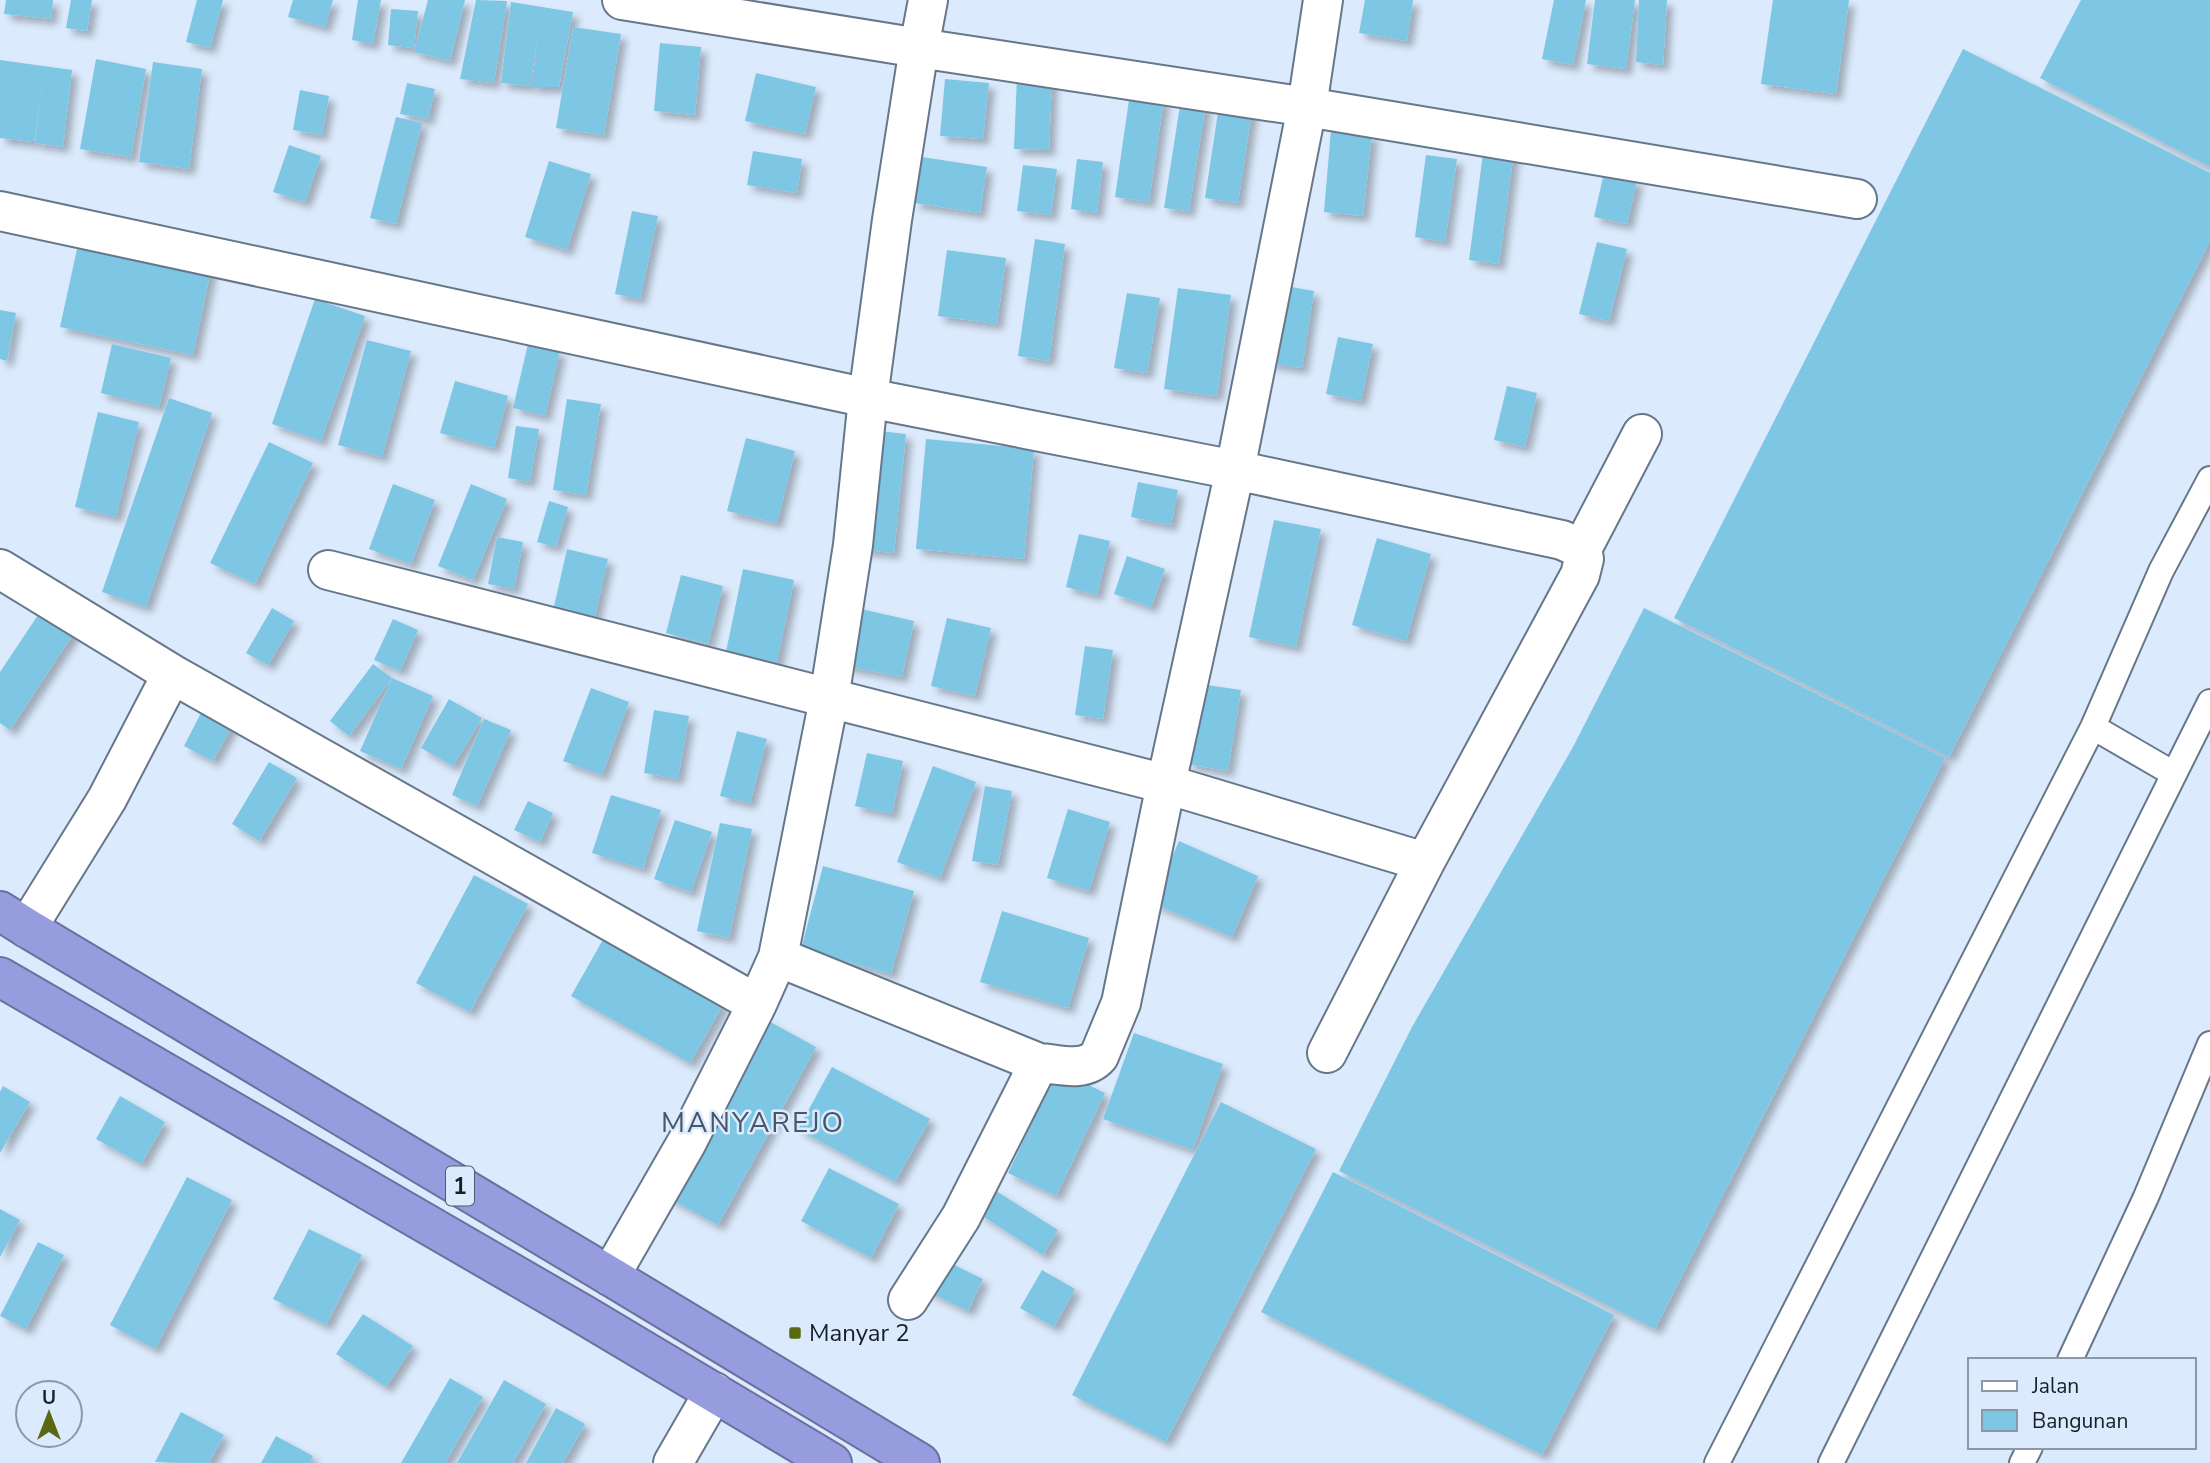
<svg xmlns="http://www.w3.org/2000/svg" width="2210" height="1463" viewBox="0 0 2210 1463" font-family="'Nunito Sans',sans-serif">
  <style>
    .building { fill: #7dc6e4; filter: url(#shadow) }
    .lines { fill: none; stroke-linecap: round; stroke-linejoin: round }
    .lane-casing { stroke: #66778a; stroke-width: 28 }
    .street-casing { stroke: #66778a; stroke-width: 42 }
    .highway-casing { stroke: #6b709e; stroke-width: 42 }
    .lane { stroke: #fff; stroke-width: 24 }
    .street { stroke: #fff; stroke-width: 38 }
    .highway { stroke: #979cdf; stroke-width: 38 }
    .poi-dot { fill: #5a6911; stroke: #dbeafc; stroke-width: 2.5 }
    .labels { text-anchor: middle; stroke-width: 5; stroke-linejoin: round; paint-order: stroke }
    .shield { fill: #dbeafc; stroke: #525b66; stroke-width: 2 }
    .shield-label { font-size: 23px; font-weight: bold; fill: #181e26 }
    .poi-label { font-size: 24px; fill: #181e26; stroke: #dbeafc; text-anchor: start }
    .quarter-label { font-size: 28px; letter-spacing: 2px; fill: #475769; stroke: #dbeafc }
  </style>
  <defs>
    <filter id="shadow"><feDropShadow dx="6" dy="6" stdDeviation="3.5" flood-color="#0004"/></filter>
  </defs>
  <rect width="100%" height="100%" fill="#dbeafc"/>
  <path class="building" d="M 6,0 L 53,0 L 51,19 L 4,14 Z
    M 71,0 L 92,0 L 87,31 L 66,28 Z
    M 197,0 L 223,0 L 210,48 L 186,42 Z
    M 293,0 L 333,0 L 325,27 L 288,17 Z
    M 358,0 L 381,0 L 373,44 L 352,40 Z
    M 428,0 L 465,0 L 450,61 L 414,52 Z
    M 476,0 L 507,1 L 494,83 L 460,79 Z
    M 1365,0 L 1413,0 L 1407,41 L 1359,33 Z
    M 1554,0 L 1586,0 L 1573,65 L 1542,59 Z
    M 1595,0 L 1635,0 L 1626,69 L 1587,64 Z
    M 1639,0 L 1667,0 L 1663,65 L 1636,62 Z
    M 1773,0 L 1849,0 L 1836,94 L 1761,84 Z
    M 2081,0 L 2210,0 L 2210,167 L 2040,78 Z
    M 511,2 L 573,12 L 559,87 L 532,87 L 538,34 L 530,86 L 501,83 Z
    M 391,9 L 418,11 L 414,48 L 388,45 Z
    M 573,27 L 621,34 L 604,135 L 556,128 Z
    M 660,43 L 701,47 L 695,115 L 654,111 Z
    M 1963,49 L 2210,173 L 2210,241 L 1949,757 L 1674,618 Z
    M 96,59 L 146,69 L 131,157 L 80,149 Z
    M 0,60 L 72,70 L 63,147 L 35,143 L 43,77 L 34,142 L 0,138 Z
    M 153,62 L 202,69 L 189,169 L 139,162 Z
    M 756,73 L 816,87 L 805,134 L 745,121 Z
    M 1017,76 L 1052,78 L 1049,150 L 1014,149 Z
    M 945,79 L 989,83 L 983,139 L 940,136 Z
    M 407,83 L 435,89 L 428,119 L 400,114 Z
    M 300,90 L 329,96 L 322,135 L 293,130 Z
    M 1130,93 L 1164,98 L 1149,202 L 1115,197 Z
    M 1181,99 L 1206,103 L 1189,211 L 1164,208 Z
    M 1220,99 L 1253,104 L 1238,203 L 1205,198 Z
    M 396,117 L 422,123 L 396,224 L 370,218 Z
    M 1331,130 L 1372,134 L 1363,216 L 1324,212 Z
    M 289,145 L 321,156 L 305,202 L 273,192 Z
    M 1484,146 L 1514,151 L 1499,264 L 1469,260 Z
    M 753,151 L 802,159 L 797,193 L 747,185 Z
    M 1426,155 L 1457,159 L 1445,242 L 1415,237 Z
    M 922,157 L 987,167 L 980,213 L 914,203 Z
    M 1077,159 L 1103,162 L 1097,213 L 1071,209 Z
    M 549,161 L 591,174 L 567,250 L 525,237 Z
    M 1023,165 L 1057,169 L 1051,215 L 1017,211 Z
    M 1604,173 L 1637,180 L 1627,224 L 1594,217 Z
    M 632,211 L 658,216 L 640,299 L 615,294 Z
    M 1035,239 L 1065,244 L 1049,361 L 1018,356 Z
    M 79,240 L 211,269 L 193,355 L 60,327 Z
    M 1597,242 L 1627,249 L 1609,321 L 1579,314 Z
    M 947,250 L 1006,258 L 997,324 L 938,316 Z
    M 1280,285 L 1314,291 L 1302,368 L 1268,363 Z
    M 1178,288 L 1231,295 L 1217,396 L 1164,389 Z
    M 1127,293 L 1160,298 L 1147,373 L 1114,368 Z
    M 315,299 L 365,316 L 321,441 L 272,424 Z
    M 0,310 L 16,313 L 7,361 L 0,359 Z
    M 1338,337 L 1373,344 L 1361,401 L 1326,394 Z
    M 367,340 L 411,351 L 382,457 L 338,445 Z
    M 112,344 L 171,358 L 159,407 L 101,393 Z
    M 528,344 L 560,351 L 545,416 L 513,408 Z
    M 455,381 L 508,396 L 494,448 L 440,433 Z
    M 1507,386 L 1537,393 L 1525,447 L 1494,440 Z
    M 169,398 L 212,413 L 146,607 L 102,592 Z
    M 567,399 L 601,404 L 586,495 L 553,490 Z
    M 98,412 L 139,422 L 116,517 L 75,507 Z
    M 516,426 L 539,429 L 530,482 L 508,478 Z
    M 870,430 L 906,434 L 894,553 L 857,549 Z
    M 746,438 L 795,451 L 777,523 L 727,511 Z
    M 926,439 L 1034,449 L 1024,559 L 916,549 Z
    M 269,442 L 313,463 L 255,584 L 210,563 Z
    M 1138,482 L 1178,490 L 1171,525 L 1131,517 Z
    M 393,484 L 435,500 L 411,564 L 369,549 Z
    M 471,484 L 507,499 L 473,580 L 438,566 Z
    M 549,501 L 568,507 L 556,547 L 537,542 Z
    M 1274,520 L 1321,529 L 1296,647 L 1249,637 Z
    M 1079,534 L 1110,541 L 1097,595 L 1066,587 Z
    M 497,537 L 523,542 L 514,589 L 488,584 Z
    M 1377,538 L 1431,554 L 1406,641 L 1352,625 Z
    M 567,549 L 608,559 L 594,620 L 553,611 Z
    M 1127,556 L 1165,569 L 1151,607 L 1114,594 Z
    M 743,569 L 794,580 L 776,667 L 725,657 Z
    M 681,575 L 723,586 L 708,644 L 666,633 Z
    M 48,600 L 81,622 L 10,730 L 0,723 L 0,672 Z
    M 848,606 L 914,621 L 902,677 L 835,664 Z
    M 272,608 L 294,621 L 268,665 L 246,653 Z
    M 1644,608 L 1945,758 L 1655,1329 L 1339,1171 L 1412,1027 L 1573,747 Z
    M 947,618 L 991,628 L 975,696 L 931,686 Z
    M 393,619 L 418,630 L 400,671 L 374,660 Z
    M 1085,646 L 1113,650 L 1103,719 L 1075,715 Z
    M 373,664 L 392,678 L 349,736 L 330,721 Z
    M 392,678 L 433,696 L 401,769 L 360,751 Z
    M 1200,684 L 1241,690 L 1228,771 L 1187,764 Z
    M 591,688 L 629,702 L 602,775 L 563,761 Z
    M 449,699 L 482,718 L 453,766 L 421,748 Z
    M 203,709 L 233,724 L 213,761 L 184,746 Z
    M 654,710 L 689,716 L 678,779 L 644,773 Z
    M 484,719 L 511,730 L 477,806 L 452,795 Z
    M 737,731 L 767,739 L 750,803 L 720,796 Z
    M 867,753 L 903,761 L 892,814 L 855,806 Z
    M 269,762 L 297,778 L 259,841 L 232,824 Z
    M 933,766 L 976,782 L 940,878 L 897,862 Z
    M 985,786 L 1012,791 L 998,865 L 972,861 Z
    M 611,795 L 661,810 L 643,869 L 592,853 Z
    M 528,801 L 553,813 L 540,842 L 514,830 Z
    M 1068,809 L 1110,822 L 1089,891 L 1047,878 Z
    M 675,820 L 712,832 L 691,892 L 654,879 Z
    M 720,823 L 752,829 L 729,938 L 697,931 Z
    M 1179,841 L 1258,876 L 1232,937 L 1152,903 Z
    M 823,866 L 914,891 L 891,974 L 801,949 Z
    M 474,875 L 528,904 L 470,1012 L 416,983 Z
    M 1002,911 L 1089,938 L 1068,1008 L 980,982 Z
    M 605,936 L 724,1003 L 690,1063 L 571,996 Z
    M 763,1018 L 816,1047 L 718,1225 L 665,1196 Z
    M 1134,1033 L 1223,1064 L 1193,1150 L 1103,1119 Z
    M 832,1067 L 930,1119 L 895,1182 L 798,1129 Z
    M 1057,1070 L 1105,1093 L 1056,1196 L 1008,1173 Z
    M 3,1086 L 30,1102 L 0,1153 L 0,1092 Z
    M 120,1096 L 165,1122 L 141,1164 L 96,1139 Z
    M 1221,1102 L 1316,1149 L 1166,1442 L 1072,1395 Z
    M 829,1168 L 899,1204 L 871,1258 L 801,1221 Z
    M 1333,1172 L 1614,1315 L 1542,1455 L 1261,1312 Z
    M 187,1177 L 232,1200 L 155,1349 L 110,1325 Z
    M 993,1189 L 1058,1230 L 1043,1255 L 978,1213 Z
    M 0,1209 L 20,1220 L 0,1257 Z
    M 309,1229 L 362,1255 L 326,1325 L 273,1299 Z
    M 38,1242 L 64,1255 L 26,1329 L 0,1316 Z
    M 940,1258 L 983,1279 L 968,1311 L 925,1290 Z
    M 1042,1270 L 1075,1289 L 1054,1327 L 1020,1308 Z
    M 363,1314 L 413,1346 L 386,1387 L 336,1354 Z
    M 450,1378 L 483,1397 L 445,1463 L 401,1463 Z
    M 504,1380 L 546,1404 L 513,1463 L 457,1463 Z
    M 556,1408 L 585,1424 L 563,1463 L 526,1463 Z
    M 181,1412 L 224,1435 L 209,1463 L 155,1462 Z
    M 276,1436 L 313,1456 L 309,1463 L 261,1463 Z"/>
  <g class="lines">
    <defs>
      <path id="lane" d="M 2093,727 L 2174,774
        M 2070,1360 L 2146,1197 L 2210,1044
        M 1717,1463 L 2093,727 L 2161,571 L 2210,479
        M 1831,1463 L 2210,702
        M 2022,1463 L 2030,1447"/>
      <path id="street" d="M 622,0 L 919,48 L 1307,107 L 1857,199
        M 0,211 L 868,398 L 1235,470 L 1562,540 L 1582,549
        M 0,569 L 172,674 L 757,1004
        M 328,570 L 1166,784 L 1425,862
        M 27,928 L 107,799 L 172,674
        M 778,957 L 1039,1063 C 1059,1064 1084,1073 1099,1056 L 1121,1003 L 1166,784 L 1235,470 L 1307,107 L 1323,0
        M 1327,1053 L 1425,862 L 1580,575 L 1584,559 L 1582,549 L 1642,434
        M 610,1276 L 687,1142 L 757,1004 L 778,957 L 829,699 L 853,545 L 868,398 L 892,220 L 919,48 L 928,0
        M 908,1300 L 961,1217 L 1039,1063
        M 673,1463 L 714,1392"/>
      <path id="highway" d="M 0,911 L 27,928 L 610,1276 L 920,1463
        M 0,977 L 584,1315 L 832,1463"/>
    </defs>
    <use href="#lane" class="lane-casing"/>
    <use href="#street" class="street-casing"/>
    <use href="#highway" class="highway-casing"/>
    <use href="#lane" class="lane"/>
    <use href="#street" class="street"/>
    <use href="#highway" class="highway"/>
  </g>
  <rect class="poi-dot" x="788" y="1326" width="14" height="14" rx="3.5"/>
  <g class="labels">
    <rect class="shield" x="446" y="1166.5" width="28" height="39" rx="5"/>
    <g class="shield-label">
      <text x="460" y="1194">1</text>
    </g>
    <g class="poi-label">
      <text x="809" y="1341">Manyar 2</text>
    </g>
    <g class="quarter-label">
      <text x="753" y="1132">MANYAREJO</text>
    </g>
  </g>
  <rect x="1968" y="1358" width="228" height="91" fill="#dbeafc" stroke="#8d98a6" stroke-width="2"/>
  <rect x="1982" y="1381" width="35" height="10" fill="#ffffff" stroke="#8d98a6" stroke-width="2"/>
  <text x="2032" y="1393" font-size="21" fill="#181e26">Jalan</text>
  <rect x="1982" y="1410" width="35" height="21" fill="#7dc6e4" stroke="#8d98a6" stroke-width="2"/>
  <text x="2032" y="1428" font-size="21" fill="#181e26">Bangunan</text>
  <g transform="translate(49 1414)"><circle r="33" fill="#dbeafc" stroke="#8d98a6" stroke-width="2"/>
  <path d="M0-5L12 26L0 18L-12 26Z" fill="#5a6911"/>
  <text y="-10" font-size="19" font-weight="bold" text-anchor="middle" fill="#181e26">U</text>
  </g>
</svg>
